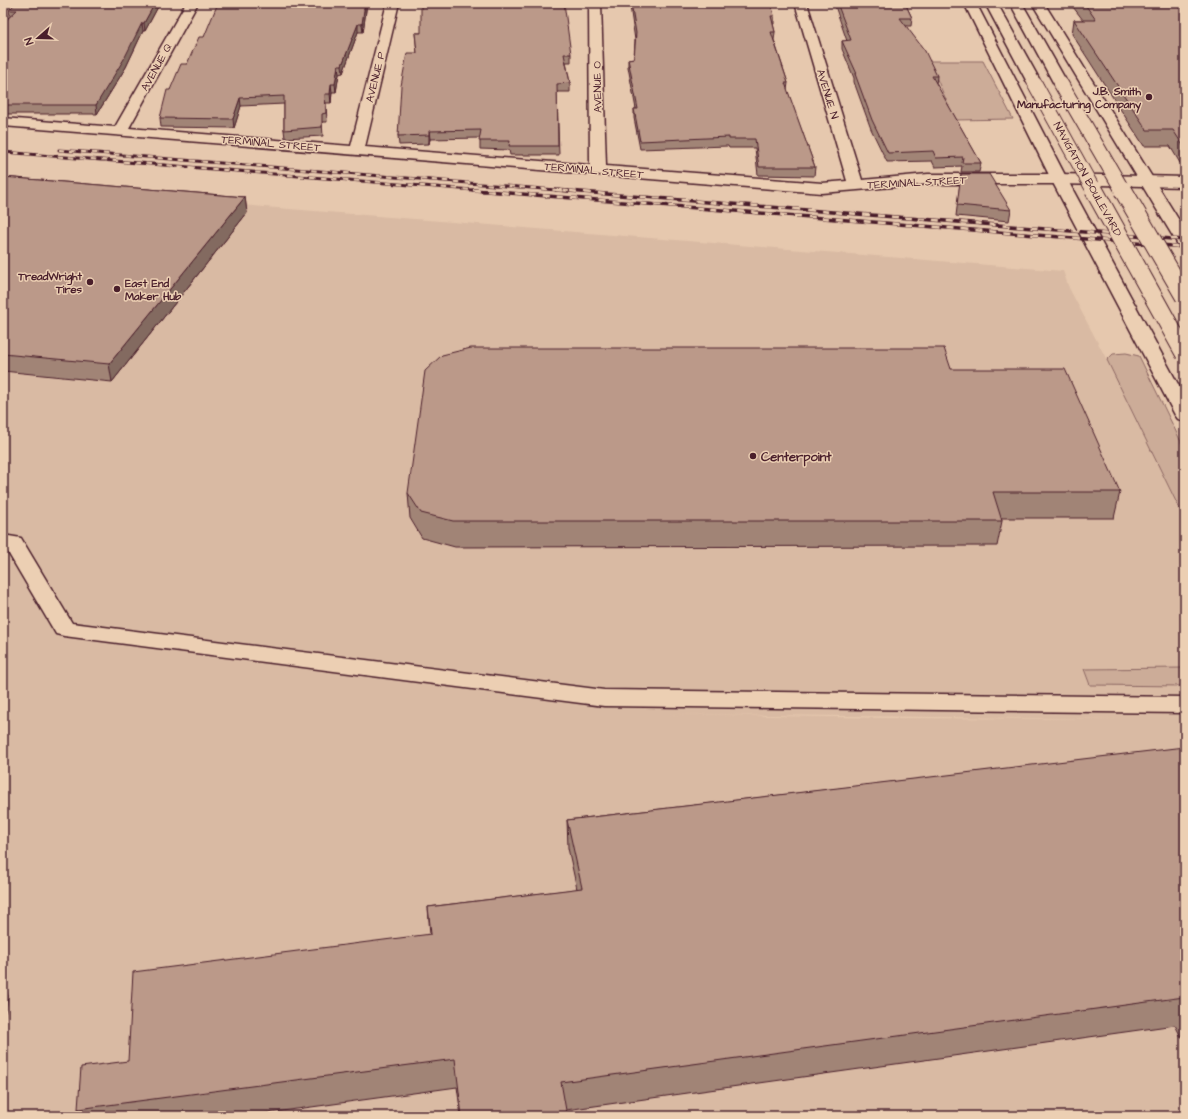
<svg xmlns="http://www.w3.org/2000/svg" width="1188" height="1119" viewBox="0 0 1188 1119" font-family="'Architects Daughter',sans-serif">
  <style>
    .built { fill: #d9baa3; fill-rule: evenodd }
    .green { fill: #ccac98; stroke: #8b6662 }
    .lines { fill: none; stroke-linecap: round; stroke-linejoin: round }
    .minor-casing { stroke: #4a1f2b; stroke-width: 3 }
    .primary-casing { stroke: #4a1f2b; stroke-width: 3 }
    .minor { fill: #eccfb3; fill-rule: evenodd }
    .primary { fill: #eccfb3; fill-rule: evenodd }
    .rail-far1-casing { stroke: #4a1f2b; stroke-width: 3 }
    .rail-casing { stroke: #4a1f2b; stroke-width: 3.5 }
    .rail-far1 { stroke: #eccfb3; stroke-width: 2; stroke-dasharray: 5.5; stroke-linecap: butt }
    .rail { stroke: #eccfb3; stroke-width: 2.5; stroke-dasharray: 7; stroke-linecap: butt }
    .primary-bridge-far1-casing { stroke: #4a1f2b; stroke-width: 16; stroke-linecap: butt }
    .primary-bridge-casing { stroke: #4a1f2b; stroke-width: 20; stroke-linecap: butt }
    .primary-bridge-far1 { stroke: #eccfb3; stroke-width: 14 }
    .primary-bridge { stroke: #eccfb3; stroke-width: 18 }
    .wall { fill: #a18476; stroke: #4a1f2b }
    .shaded-wall { fill: #836b60; stroke: #4a1f2b }
    .building { fill: #bb9989; stroke: #4a1f2b }
    .poi-dot { fill: #4a1f2b; stroke: #eccfb3; stroke-width: 1.5 }
    .labels { text-anchor: middle; stroke-width: 3; stroke-linejoin: round; paint-order: stroke }
    .far-street-label { font-size: 11px; fill: #4a1f2b; stroke: #eccfb3 }
    .far-poi-label { font-size: 11px; font-weight: bold; fill: #4a1f2b; stroke: #eccfb3; text-anchor: end }
    .poi-label { font-size: 13px; font-weight: bold; fill: #4a1f2b; stroke: #eccfb3; text-anchor: start }
  </style>
  <rect width="100%" height="100%" fill="#e6c8ae"/>
  <filter id="ink" filterUnits="userSpaceOnUse"><feTurbulence type="fractalNoise" baseFrequency=".025" numOctaves="2"/><feDisplacementMap in="SourceGraphic" scale="8" xChannelSelector="R" yChannelSelector="G"/><feConvolveMatrix kernelMatrix="1 2 1 2 8 2 1 2 1" color-interpolation-filters="sRGB"/></filter>
  <g filter="url(#ink)">
    <path class="built" d="M 3,182 L 264,207 L 1063,271 L 1069,288 L 1107,360 L 1185,520 L 1185,668 L 1084,669 L 1090,685 L 1185,686 L 1185,1116 L 3,1116 ZM 663,714 L 1123,719 L 891,718 Z"/>
    <path class="green" d="M 929,61 L 983,61 L 1013,119 L 955,120 Z
      M 1126,353 L 1139,356 L 1185,450 L 1185,520 L 1107,360 L 1113,354 Z
      M 1185,668 L 1185,686 L 1090,685 L 1084,669 Z"/>
    <g class="lines">
      <defs>
        <path id="minor" d="M 186,3 L 198,3 L 129,128 L 351,146 L 387,3 L 399,3 L 365,147 L 590,165 L 589,3 L 601,3 L 606,166 L 822,183 L 847,181 L 795,3 L 807,3 L 862,180 L 928,174 L 1059,174 L 1185,177 L 1185,187 L 1059,184 L 928,184 L 822,193 L 3,126 L 3,118 L 115,127 Z
          M 3,535 L 21,538 L 72,623 L 604,690 L 1185,697 L 1185,713 L 604,706 L 64,636 L 56,634 L 6,549 L 3,549 Z"/>
        <path id="primary" d="M 964,3 L 976,3 L 1067,179 L 1185,397 L 1185,421 L 1178,419 L 1175,415 L 1051,179 Z
          M 985,3 L 997,3 L 1042,84 L 1040,87 L 1030,87 L 1028,84 Z
          M 1010,3 L 1022,3 L 1068,84 L 1066,87 L 1056,87 L 1054,84 Z
          M 1032,3 L 1044,3 L 1185,230 L 1185,248 L 1179,247 L 1177,243 Z"/>
      </defs>
      <use href="#minor" class="minor-casing"/>
      <use href="#primary" class="primary-casing"/>
      <use href="#minor" class="minor"/>
      <use href="#primary" class="primary"/>
      <defs>
        <path id="rail-far1" d="M 59,150 L 569,191
          M 3,152 L 485,191"/>
        <path id="rail" d="M 473,190 L 1185,247
          M 556,190 L 1185,240"/>
      </defs>
      <use href="#rail-far1" class="rail-far1-casing"/>
      <use href="#rail" class="rail-casing"/>
      <use href="#rail-far1" class="rail-far1"/>
      <use href="#rail" class="rail"/>
      <defs>
        <path id="primary-bridge-far1" d="M 1035,84 L 1094,191
          M 1061,84 L 1123,191"/>
        <path id="primary-bridge" d="M 1094,190 L 1185,354
          M 1123,190 L 1185,297"/>
      </defs>
      <use href="#primary-bridge-far1" class="primary-bridge-far1-casing"/>
      <use href="#primary-bridge" class="primary-bridge-casing"/>
      <use href="#primary-bridge-far1" class="primary-bridge-far1"/>
      <use href="#primary-bridge" class="primary-bridge"/>
    </g>
    <path class="wall" d="M 16,3 L 160,3 L 145,31 L 143,31 L 126,67 L 97,114 L 3,114 L 3,23 L 10,16 L 9,10 Z
      M 367,3 L 363,32 L 358,32 L 343,73 L 339,74 L 336,92 L 332,92 L 331,103 L 326,103 L 327,122 L 322,122 L 323,136 L 285,138 L 284,130 L 284,104 L 241,106 L 234,128 L 161,127 L 160,118 L 170,90 L 187,64 L 204,37 Z
      M 630,3 L 771,3 L 774,16 L 774,24 L 773,24 L 775,32 L 774,40 L 788,83 L 787,90 L 815,167 L 814,176 L 758,175 L 755,148 L 729,148 L 728,146 L 640,149 L 634,118 L 634,109 L 636,109 L 628,67 L 628,59 L 634,58 L 635,40 L 630,6 Z
      M 834,3 L 905,3 L 912,18 L 911,26 L 906,26 L 937,76 L 936,84 L 981,163 L 979,172 L 961,172 L 962,166 L 935,167 L 932,161 L 887,162 L 871,129 L 854,82 L 854,78 L 842,49 L 842,41 L 847,41 Z
      M 1070,3 L 1185,3 L 1185,163 L 1180,163 L 1170,146 L 1144,146 L 1072,34 L 1074,20 L 1083,20 Z
      M 415,33 L 421,33 L 571,54 L 571,62 L 566,62 L 570,83 L 570,92 L 557,92 L 559,155 L 510,155 L 509,150 L 480,149 L 480,138 L 430,139 L 429,144 L 399,145 L 398,136 L 417,53 Z
      M 961,174 L 1011,210 L 1009,221 L 956,216 Z
      M 3,177 L 245,197 L 247,213 L 112,382 L 3,371 Z
      M 951,369 L 1120,492 L 1114,518 L 1001,518 L 1002,521 L 997,546 L 455,547 L 422,538 L 410,518 L 408,493 Z
      M 1185,748 L 1185,1036 L 1181,1037 L 1175,1025 L 566,1110 L 567,1116 L 461,1116 L 457,1087 L 246,1116 L 80,1116 L 78,1109 L 128,1061 L 430,935 L 428,907 L 577,889 L 568,848 L 567,820 Z"/>
    <path class="shaded-wall" d="M 155,3 L 160,3 L 145,31 L 144,23 Z
      M 365,3 L 367,3 L 363,32 L 362,24 Z
      M 142,23 L 143,31 L 126,67 L 97,114 L 96,105 Z
      M 358,24 L 358,32 L 343,73 L 342,65 Z
      M 338,65 L 339,74 L 336,92 L 335,84 Z
      M 331,84 L 332,92 L 331,103 L 330,94 Z
      M 240,98 L 241,106 L 234,128 L 233,119 Z
      M 429,131 L 430,139 L 429,144 Z
      M 245,197 L 247,213 L 112,382 L 109,364 Z
      M 4,981 L 8,996 L 3,1031 L 3,986 Z"/>
    <path class="building" d="M 16,3 L 155,3 L 144,23 L 142,23 L 124,59 L 96,105 L 3,105 L 3,23 L 17,10 L 9,10 Z
      M 218,3 L 365,3 L 362,24 L 358,24 L 342,65 L 338,65 L 335,84 L 331,84 L 330,94 L 325,94 L 326,113 L 322,114 L 322,127 L 284,130 L 284,96 L 240,98 L 233,119 L 160,118 L 167,90 L 170,90 L 181,64 L 187,64 L 199,37 L 204,37 Z
      M 421,3 L 564,3 L 571,54 L 564,54 L 570,83 L 557,84 L 558,146 L 509,146 L 510,141 L 479,141 L 481,130 L 429,131 L 429,135 L 398,136 L 401,86 L 407,53 L 417,53 L 415,33 L 421,33 Z
      M 631,3 L 771,3 L 774,16 L 771,16 L 775,32 L 771,32 L 788,83 L 785,83 L 815,167 L 759,167 L 755,139 L 729,139 L 729,137 L 640,141 L 634,109 L 638,109 L 628,59 L 634,58 L 636,33 Z
      M 837,3 L 905,3 L 912,18 L 900,18 L 925,51 L 937,76 L 932,76 L 981,163 L 962,163 L 963,157 L 936,158 L 933,151 L 888,153 L 872,120 L 855,74 L 857,74 L 842,41 L 851,40 Z
      M 1084,3 L 1185,3 L 1185,147 L 1184,147 L 1173,130 L 1147,130 L 1074,20 L 1096,20 Z
      M 961,174 L 989,174 L 1011,210 L 957,205 Z
      M 3,177 L 245,197 L 109,364 L 3,354 Z
      M 471,348 L 944,348 L 951,369 L 1065,369 L 1120,492 L 993,492 L 1002,521 L 453,521 L 421,513 L 408,493 L 425,371 L 442,355 Z
      M 1184,747 L 1185,748 L 1185,999 L 1184,997 L 561,1082 L 567,1116 L 462,1116 L 455,1059 L 78,1109 L 81,1067 L 128,1061 L 133,972 L 431,934 L 428,907 L 582,888 L 567,820 Z"/>
  </g>
  <g class="poi-dot">
    <circle cx="1149" cy="97" r="4"/>
    <circle cx="90" cy="282" r="4"/>
    <circle cx="117" cy="289" r="4"/>
    <circle cx="753" cy="456" r="4"/>
  </g>
  <g class="labels">
    <g class="far-street-label">
      <text transform="translate(156 67) rotate(-61)" y="4">AVENUE Q</text>
      <text transform="translate(375 77) rotate(-76)" y="4">AVENUE P</text>
      <text transform="translate(597 87) rotate(-91)" y="4">AVENUE O</text>
      <text transform="translate(828 94) rotate(73)" y="4">AVENUE N</text>
      <text transform="translate(271 143) rotate(5)" y="4">TERMINAL STREET</text>
      <text transform="translate(594 170) rotate(5)" y="4">TERMINAL STREET</text>
      <text transform="translate(1088 179) rotate(61)" y="4">NAVIGATION BOULEVARD</text>
      <text transform="translate(917 182) rotate(-3)" y="4">TERMINAL STREET</text>
    </g>
    <g class="far-poi-label">
      <text x="1141" y="95">J.B. Smith<tspan x="1141" dy="13">Manufacturing Company</tspan></text>
      <text x="82" y="280">TreadWright<tspan x="82" dy="13">Tires</tspan></text>
      <text x="125" y="287" text-anchor="start">East End<tspan x="125" dy="13">Maker Hub</tspan></text>
    </g>
    <g class="poi-label">
      <text x="761" y="461">Centerpoint</text>
    </g>
  </g>
  <rect width="1188" height="1119" fill="none" stroke="#eccfb3" stroke-width="16"/>
  <rect x="8" y="8" width="1172" height="1103" fill="none" stroke="#4a1f2b" stroke-width="1.5" filter="url(#ink)"/>
  <g transform="translate(38 38) rotate(250)" stroke="#eccfb3" stroke-width="3" paint-order="stroke">
  <path d="M0-3L7 15L0 10L-7 15Z" fill="#4a1f2b"/>
  <text y="-6" font-size="11" font-weight="bold" text-anchor="middle" fill="#4a1f2b">N</text>
  </g>
</svg>
